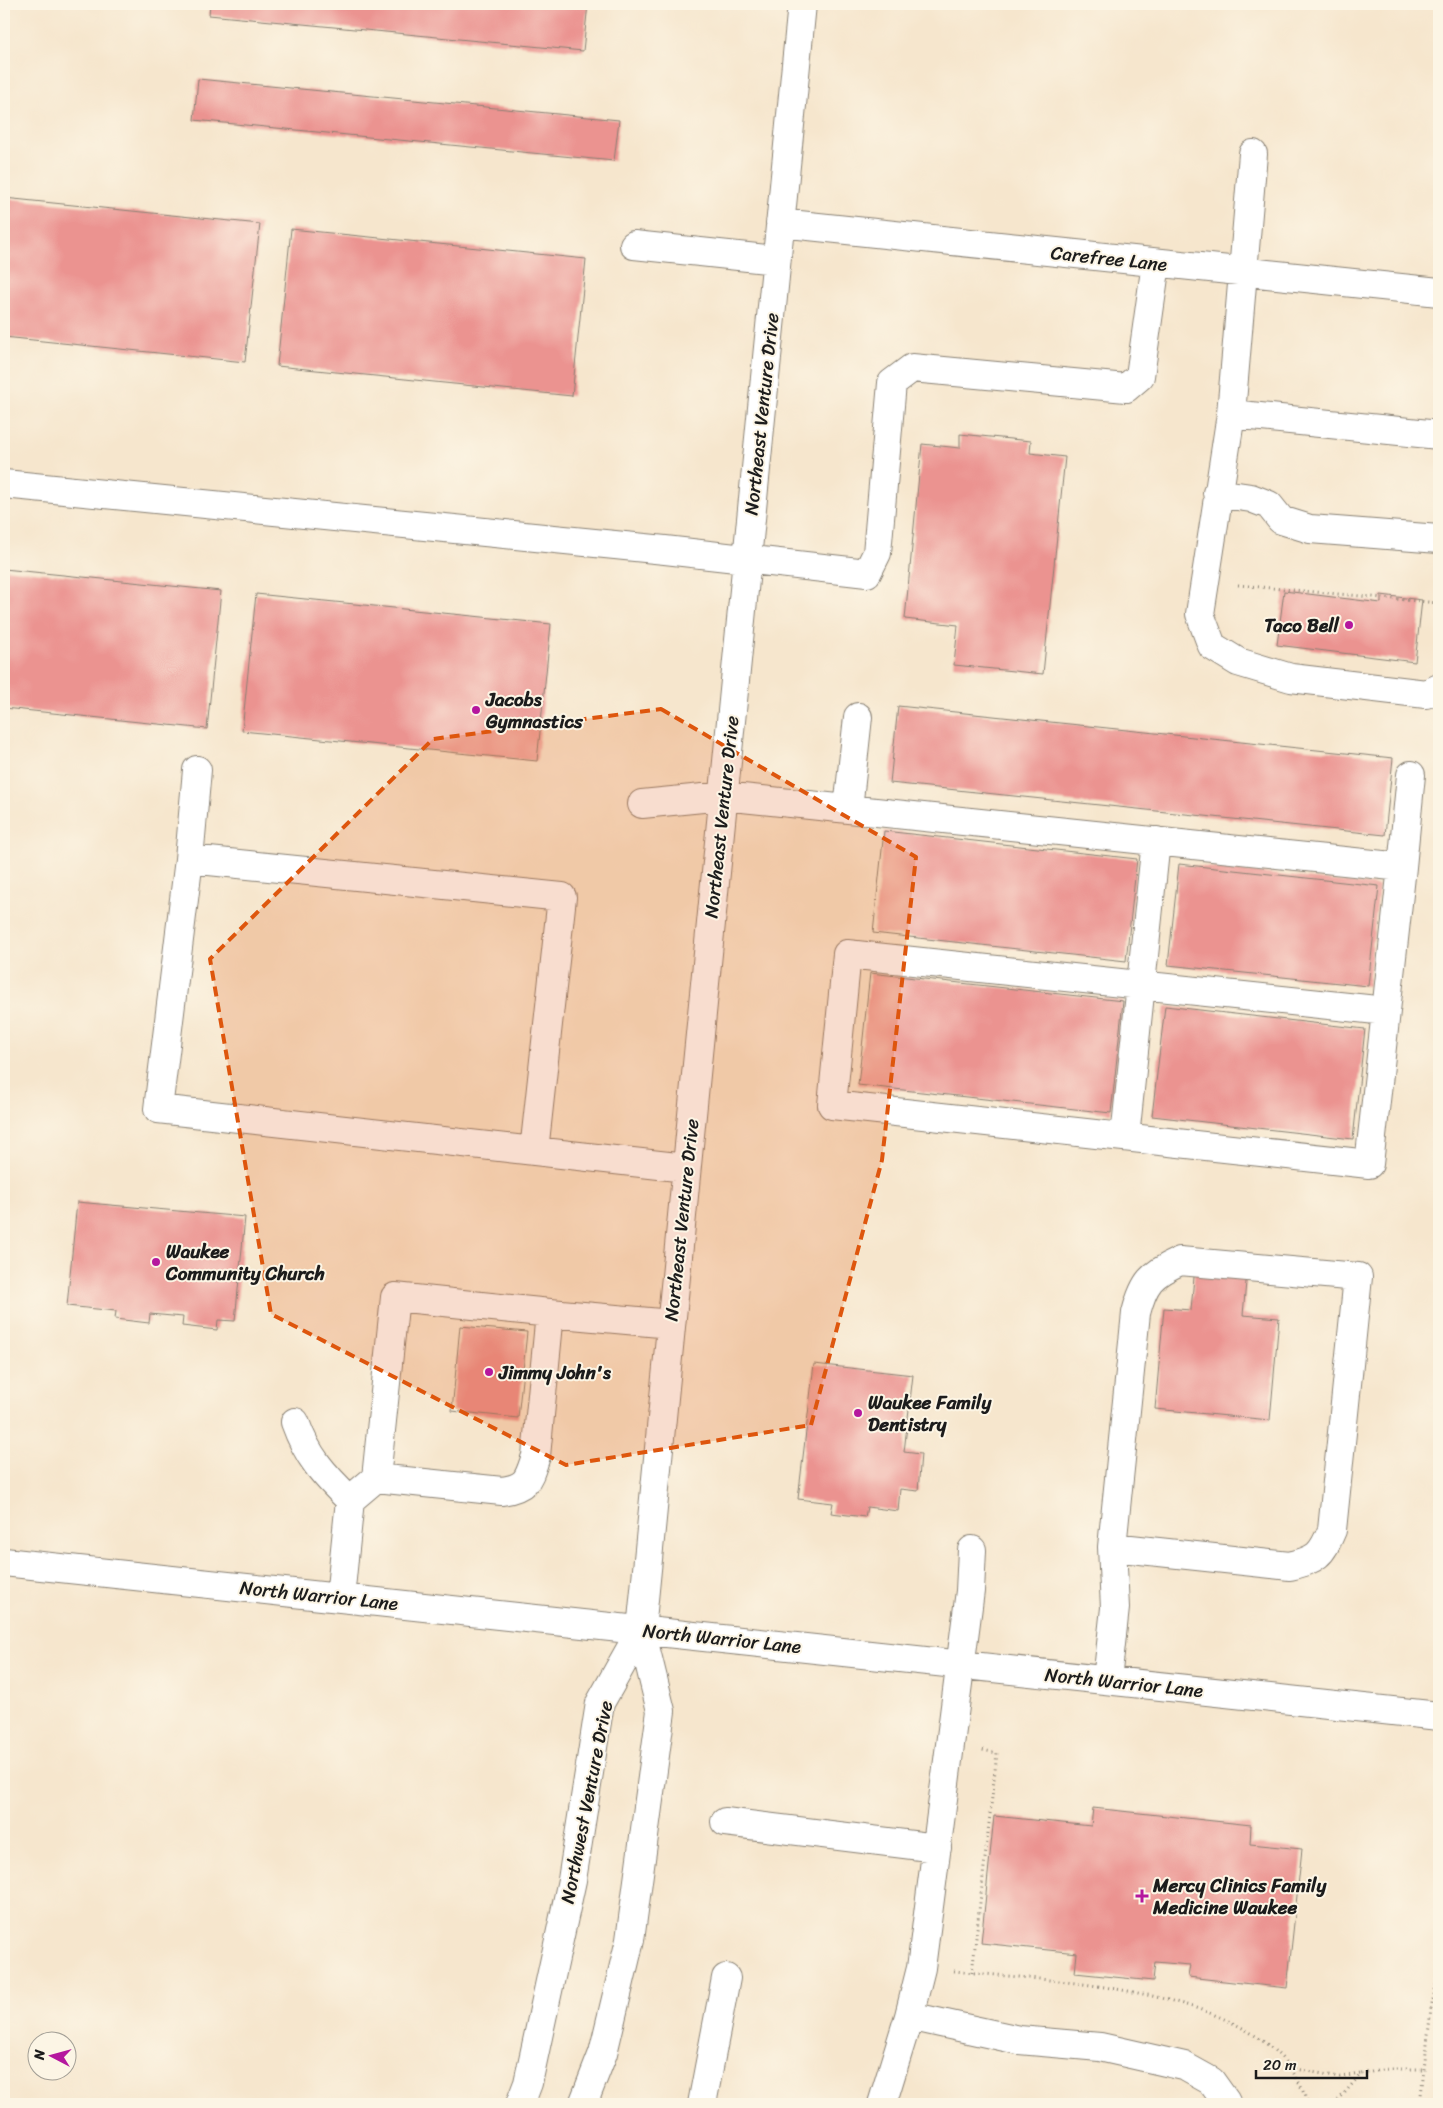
<svg xmlns="http://www.w3.org/2000/svg" width="1443" height="2108" viewBox="0 0 1443 2108" font-family="Sriracha,sans-serif">
  <style>
    .building { fill: #eb9390 }
    .lines { fill: none; stroke-linecap: round; stroke-linejoin: round }
    .minor-casing { stroke: #898174; stroke-width: 30 }
    .path { stroke: #898174; stroke-width: 3; stroke-dasharray: 1 4; stroke-linecap: butt }
    .minor { stroke: #fff; stroke-width: 28 }
    .marked { fill: #de560d; fill-opacity: 0.2; stroke: #de560d; stroke-width: 4; stroke-dasharray: 10 6; stroke-linejoin: round }
    .poi-dot { fill: #b5179e; stroke: #fcf5e5; stroke-width: 2 }
    .labels { text-anchor: middle; stroke-width: 4; stroke-linejoin: round; paint-order: stroke }
    .street-label { font-size: 19px; fill: #1c1c1c; stroke: #fcf5e5 }
    .poi-label { font-size: 19px; font-weight: bold; fill: #1c1c1c; stroke: #fcf5e5; text-anchor: start }
  </style>
  <rect width="100%" height="100%" fill="#fcf5e5"/>
  <filter id="ink" filterUnits="userSpaceOnUse"><feTurbulence type="fractalNoise" baseFrequency=".02" numOctaves="2"/><feDisplacementMap in="SourceGraphic" scale="10" xChannelSelector="R" yChannelSelector="G"/><feConvolveMatrix kernelMatrix="1 2 1 2 8 2 1 2 1" color-interpolation-filters="sRGB"/></filter>
  <filter id="wash" filterUnits="userSpaceOnUse"><feTurbulence type="fractalNoise" baseFrequency=".0096" numOctaves="4" result="noise"/><feDisplacementMap in="SourceGraphic" scale="20" xChannelSelector="R" yChannelSelector="G"/><feGaussianBlur stdDeviation="1.12" result="paint"/><feColorMatrix in="noise" values="0 0 0 0 0 0 0 0 0 0 0 0 0 0 0 0 0 1.4 0 .05"/><feComposite in="paint" operator="in"/></filter>
  <g filter="url(#wash)">
    <rect width="100%" height="100%" fill="#f6e6cd"/>
    <g id="blocks">
      <path class="building" d="M 210,4 L 588,4 L 583,51 L 209,15 Z
        M 198,79 L 619,120 L 614,161 L 194,120 Z
        M 4,198 L 260,224 L 245,362 L 4,337 Z
        M 291,229 L 586,259 L 572,396 L 277,366 Z
        M 960,434 L 1031,441 L 1030,453 L 1065,457 L 1043,674 L 954,665 L 958,625 L 905,619 L 922,444 L 960,448 Z
        M 4,569 L 221,591 L 207,729 L 4,708 Z
        M 1284,591 L 1381,603 L 1381,595 L 1422,600 L 1415,662 L 1277,645 Z
        M 256,594 L 551,624 L 537,761 L 242,731 Z
        M 898,706 L 1393,758 L 1385,835 L 890,783 Z
        M 884,831 L 1137,859 L 1126,961 L 873,933 Z
        M 1179,864 L 1379,886 L 1368,986 L 1168,965 Z
        M 870,973 L 1123,1001 L 1111,1113 L 858,1085 Z
        M 1165,1006 L 1365,1029 L 1353,1139 L 1152,1116 Z
        M 77,1202 L 245,1217 L 235,1321 L 218,1320 L 217,1330 L 182,1326 L 183,1317 L 150,1314 L 149,1323 L 115,1319 L 116,1311 L 67,1306 Z
        M 1195,1266 L 1247,1271 L 1243,1315 L 1279,1318 L 1270,1420 L 1155,1409 L 1164,1308 L 1191,1310 Z
        M 460,1326 L 527,1332 L 518,1418 L 452,1411 Z
        M 814,1364 L 913,1375 L 904,1452 L 921,1454 L 918,1491 L 900,1489 L 898,1511 L 867,1507 L 865,1517 L 831,1513 L 833,1503 L 798,1499 Z
        M 1093,1808 L 1251,1825 L 1250,1844 L 1302,1849 L 1287,1988 L 1188,1977 L 1190,1965 L 1155,1962 L 1153,1981 L 1075,1973 L 1077,1953 L 981,1943 L 994,1816 L 1091,1826 Z"/>
    </g>
  </g>
  <g filter="url(#ink)">
    <use href="#blocks" fill-opacity="0" stroke="#898174" stroke-width="1"/>
    <g class="lines">
      <defs>
        <path id="minor" d="M 1253,154 L 1231,414 L 1200,614 L 1212,646 L 1238,662 L 1291,678 L 1426,694 L 1439,688
          M 780,223 L 1439,292
          M 634,245 L 776,260
          M 1231,414 L 1439,435
          M 4,484 L 665,550 L 867,573 L 877,553 L 892,383 L 912,368 L 1126,388 L 1140,376 L 1156,263
          M 1217,493 L 1251,498 L 1269,505 L 1281,520 L 1310,529 L 1439,539
          M 197,770 L 189,859 L 158,1109 L 686,1168
          M 642,804 L 723,796 L 1402,867 L 1369,1164 L 832,1105 L 847,954 L 1386,1011
          M 848,809 L 858,717
          M 189,859 L 562,897 L 534,1151
          M 1402,867 L 1411,775
          M 1125,1137 L 1156,841
          M 550,1313 L 671,1324
          M 295,1422 C 307,1456 323,1474 350,1500
          M 972,1550 L 970,1591 L 921,1968 L 909,2016 L 1019,2040 L 1100,2047 L 1184,2066 L 1211,2081 L 1226,2102 L 1226,2104
          M 4,1562 L 1439,1716
          M 340,1598 L 350,1500 L 376,1478 L 502,1491 C 528,1487 528,1479 536,1456 L 550,1313 L 395,1297 L 376,1478
          M 1107,1680 L 1115,1608 L 1112,1547 L 1136,1313 C 1144,1282 1151,1274 1180,1261 L 1358,1277 L 1332,1530 C 1321,1556 1317,1559 1290,1566 L 1112,1547
          M 725,1822 L 937,1848
          M 520,2104 L 528,2083 L 572,1880 L 600,1703 L 641,1630
          M 583,2104 L 603,2053 L 630,1940 L 661,1711 L 641,1630 L 802,4
          M 702,2104 L 726,1978
          M 882,2104 L 909,2016"/>
      </defs>
      <use href="#minor" class="minor-casing"/>
      <path class="path" d="M 1238,585 L 1439,603
        M 954,1971 C 1052,1982 1278,1985 1307,2104
        M 972,1973 L 997,1753 L 982,1750
        M 1290,2068 L 1340,2077 L 1360,2074
        M 1335,2104 L 1361,2074 L 1387,2069 L 1424,2069
        M 1420,2104 L 1431,2009 L 1439,1972"/>
      <use href="#minor" class="minor"/>
    </g>
  </g>
  <path class="marked" d="M 661,709 L 916,857 L 882,1160 L 811,1425 L 566,1465 L 271,1314 L 210,959 L 433,739 Z"/>
  <g class="poi-dot">
    <circle cx="1349" cy="625" r="5"/>
    <circle cx="476" cy="710" r="5"/>
    <circle cx="156" cy="1262" r="5"/>
    <circle cx="489" cy="1372" r="5"/>
    <circle cx="858" cy="1413" r="5"/>
    <path d="M1139.5 1888.5h5v5h5v5h-5v5h-5v-5h-5v-5h5z"/>
  </g>
  <g class="labels">
    <g class="street-label">
      <text transform="translate(1109 258) rotate(6)" y="7">Carefree Lane</text>
      <text transform="translate(761 414) rotate(-84)" y="7">Northeast Venture Drive</text>
      <text transform="translate(721 817) rotate(-84)" y="7">Northeast Venture Drive</text>
      <text transform="translate(681 1220) rotate(-84)" y="7">Northeast Venture Drive</text>
      <text transform="translate(319 1595) rotate(6)" y="7">North Warrior Lane</text>
      <text transform="translate(722 1638) rotate(6)" y="7">North Warrior Lane</text>
      <text transform="translate(1124 1682) rotate(6)" y="7">North Warrior Lane</text>
      <text transform="translate(586 1802) rotate(-79)" y="7">Northwest Venture Drive</text>
    </g>
    <g class="poi-label">
      <text x="1339" y="632" text-anchor="end">Taco Bell</text>
      <text x="486" y="706">Jacobs<tspan x="486" dy="22">Gymnastics</tspan></text>
      <text x="166" y="1258">Waukee<tspan x="166" dy="22">Community Church</tspan></text>
      <text x="499" y="1379">Jimmy John's</text>
      <text x="868" y="1409">Waukee Family<tspan x="868" dy="22">Dentistry</tspan></text>
      <text x="1153" y="1892">Mercy Clinics Family<tspan x="1153" dy="22">Medicine Waukee</tspan></text>
    </g>
  </g>
  <rect width="1443" height="2108" fill="none" stroke="#fcf5e5" stroke-width="20"/>
  <g transform="translate(52 2056) rotate(276)"><circle r="24" fill="#fcf5e5" stroke="#a29e95"/>
  <path d="M0-4L9 19L0 12L-9 19Z" fill="#b5179e"/>
  <text y="-8" font-size="14" font-weight="bold" text-anchor="middle" fill="#1c1c1c">N</text>
  </g>
  <path d="M1256 2070v8h111v-8" fill="none" stroke="#1c1c1c" stroke-width="2.5"/>
  <text x="1263" y="2070" font-size="15" fill="#1c1c1c" stroke="#fcf5e5" stroke-width="4" paint-order="stroke">20 m</text>
</svg>
